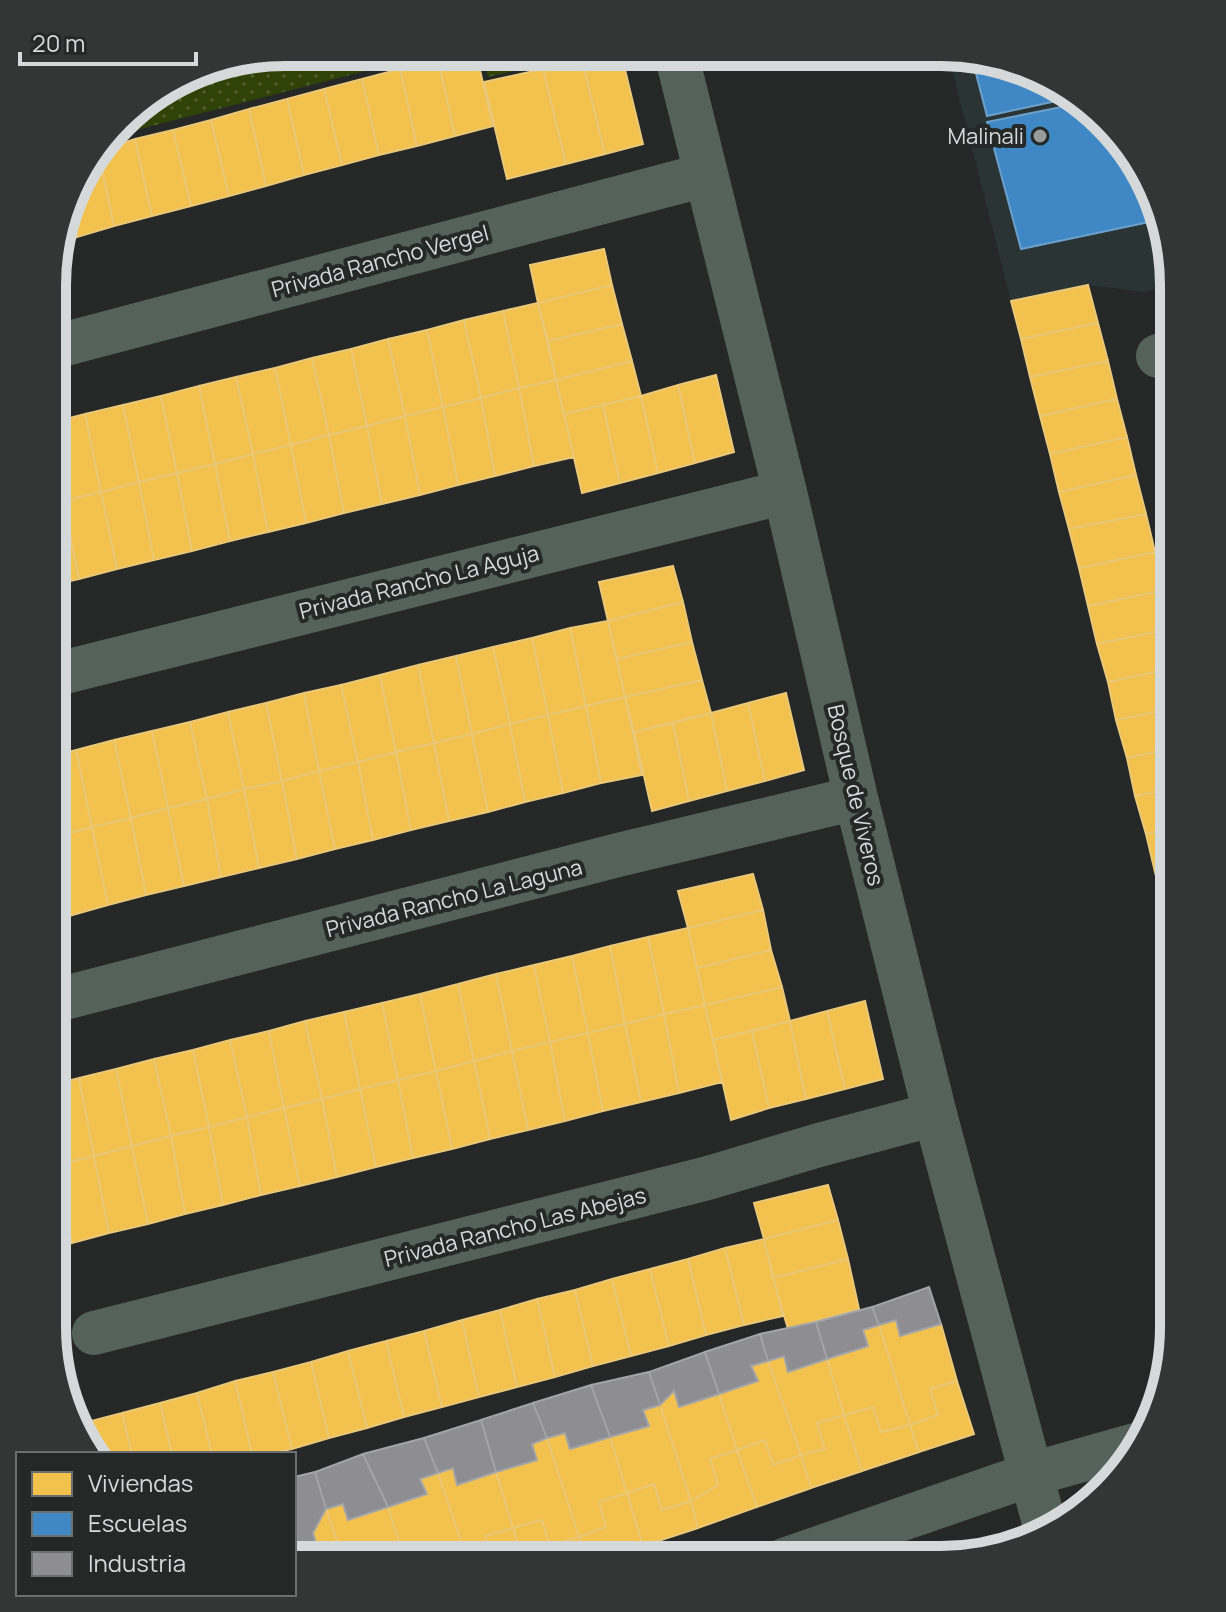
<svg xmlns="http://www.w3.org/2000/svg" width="1226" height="1612" viewBox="0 0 1226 1612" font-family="Manrope,sans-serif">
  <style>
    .built { fill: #2a3434 }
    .grass { fill: url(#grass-dots) }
    .homes { fill: #f2c14e; stroke: #eac878; stroke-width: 2 }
    .schools { fill: #3f88c5; stroke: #6ca0cb; stroke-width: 2 }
    .industry { fill: #8d8d92; stroke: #a3a4a7; stroke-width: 2 }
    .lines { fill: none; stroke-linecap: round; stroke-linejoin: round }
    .minor { stroke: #55625b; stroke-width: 44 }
    .tertiary { stroke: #55625b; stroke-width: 44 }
    .poi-dot { fill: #989b9b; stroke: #242928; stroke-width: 3 }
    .labels { text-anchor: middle; stroke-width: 8; stroke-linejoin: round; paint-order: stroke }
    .poi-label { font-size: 22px; fill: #d6d9d9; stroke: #242928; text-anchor: end }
    .street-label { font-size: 22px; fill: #d6d9d9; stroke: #242928 }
    .rim { fill: none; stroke: #d6d9d9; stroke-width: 10 }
  </style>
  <defs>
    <pattern id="grass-dots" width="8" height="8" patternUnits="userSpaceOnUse" patternTransform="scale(2)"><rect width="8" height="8" fill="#2f4208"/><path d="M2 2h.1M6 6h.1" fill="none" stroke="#4c5d2b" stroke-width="1.8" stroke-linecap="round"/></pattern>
  </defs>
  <rect width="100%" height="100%" fill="#252827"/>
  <path class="built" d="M 948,54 L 972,54 L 1071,91 L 1150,181 L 1174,284 L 1144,292 L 1088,285 L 1011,301 Z"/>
  <path class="grass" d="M 285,52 L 439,52 L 109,137 L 132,109 L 210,65 Z
    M 482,53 L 595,53 L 488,77 Z"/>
  <path class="homes" d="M 461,53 L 476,53 L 493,126 L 455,136 L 438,59 Z
    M 613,53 L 621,53 L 643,144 L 605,154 L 582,60 Z
    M 438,59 L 455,136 L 417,146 L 400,69 Z
    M 582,60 L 605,154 L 566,164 L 543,69 Z
    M 400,69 L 417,146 L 379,155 L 362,79 Z
    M 543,69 L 566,164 L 507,179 L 484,82 Z
    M 362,79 L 379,155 L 342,165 L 324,89 Z
    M 324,89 L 342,165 L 304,175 L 287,99 Z
    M 287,99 L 304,175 L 266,186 L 249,109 Z
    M 249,109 L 266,186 L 229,196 L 211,120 Z
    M 211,120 L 229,196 L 191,206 L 173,130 Z
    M 173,130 L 191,206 L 152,216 L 135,139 Z
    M 135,139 L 152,216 L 114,226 L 98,151 Z
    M 98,151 L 114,226 L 77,237 L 70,206 L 83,169 Z
    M 70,206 L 77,237 L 58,242 Z
    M 604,249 L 612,285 L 538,303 L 530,265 Z
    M 612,285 L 622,324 L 548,341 L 538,303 Z
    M 1088,285 L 1098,323 L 1021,339 L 1011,301 Z
    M 538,303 L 556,380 L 519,388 L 503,311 Z
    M 503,311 L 519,388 L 481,398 L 464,320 Z
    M 464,320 L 481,398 L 443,407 L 427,330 Z
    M 1098,323 L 1108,361 L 1030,377 L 1021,339 Z
    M 622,324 L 632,361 L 556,380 L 548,341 Z
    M 427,330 L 443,407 L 405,416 L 388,339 Z
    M 388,339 L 405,416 L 367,426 L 351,349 Z
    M 351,349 L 367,426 L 329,435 L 312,358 Z
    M 312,358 L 329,435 L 291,445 L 275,368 Z
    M 632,361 L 641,396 L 564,414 L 556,380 Z
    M 1108,361 L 1117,399 L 1040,416 L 1030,377 Z
    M 275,368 L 291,445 L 253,454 L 236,377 Z
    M 716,375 L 734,452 L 695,463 L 678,385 Z
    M 236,377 L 253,454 L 215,464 L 199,386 Z
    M 556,380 L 574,457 L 534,466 L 519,388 Z
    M 678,385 L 695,463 L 658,473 L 641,396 Z
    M 199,386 L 215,464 L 177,473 L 161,396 Z
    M 519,388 L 534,466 L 495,476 L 481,398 Z
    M 161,396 L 177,473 L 139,482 L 123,405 Z
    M 641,396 L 658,473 L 620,483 L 603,405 Z
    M 481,398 L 495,476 L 458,485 L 443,407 Z
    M 1117,399 L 1127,437 L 1050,454 L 1040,416 Z
    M 123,405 L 139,482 L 101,492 L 85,414 Z
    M 603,405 L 620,483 L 582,493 L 564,414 Z
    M 443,407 L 458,485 L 420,495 L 405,416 Z
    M 1174,413 L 1174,464 L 1160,418 Z
    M 85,414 L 101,492 L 63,501 L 54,455 L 54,422 Z
    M 405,416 L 420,495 L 382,504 L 367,426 Z
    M 367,426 L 382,504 L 344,513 L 329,435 Z
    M 329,435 L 344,513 L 306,523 L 291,445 Z
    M 1127,437 L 1136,475 L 1059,492 L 1050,454 Z
    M 291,445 L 306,523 L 268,532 L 253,454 Z
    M 253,454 L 268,532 L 230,541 L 215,464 Z
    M 54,455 L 63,501 L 54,503 Z
    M 215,464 L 230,541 L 192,551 L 177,473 Z
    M 177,473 L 192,551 L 154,560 L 139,482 Z
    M 1136,475 L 1146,514 L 1069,529 L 1059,492 Z
    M 139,482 L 154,560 L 117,569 L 101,492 Z
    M 101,492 L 117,569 L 79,579 L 63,501 Z
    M 63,501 L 79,579 L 53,585 L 54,503 Z
    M 1146,514 L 1155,552 L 1079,568 L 1069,529 Z
    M 1155,552 L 1165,590 L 1088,606 L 1079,568 Z
    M 673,566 L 683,602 L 608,621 L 599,582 Z
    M 1165,590 L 1174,628 L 1097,644 L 1088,606 Z
    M 683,602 L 692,642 L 617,659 L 608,621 Z
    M 608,621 L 625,697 L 586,706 L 570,628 Z
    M 570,628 L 586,706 L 548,715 L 532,638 Z
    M 1174,628 L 1174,668 L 1108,682 L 1097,644 Z
    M 532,638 L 548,715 L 510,724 L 493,647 Z
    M 692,642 L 702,680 L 625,697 L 617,659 Z
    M 493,647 L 510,724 L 472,734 L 456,656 Z
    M 456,656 L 472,734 L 434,743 L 418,665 Z
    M 418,665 L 434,743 L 396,752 L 380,675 Z
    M 1174,668 L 1174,708 L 1116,720 L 1108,682 Z
    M 380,675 L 396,752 L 358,762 L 341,685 Z
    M 702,680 L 711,713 L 634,732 L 625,697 Z
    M 341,685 L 358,762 L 319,771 L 304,693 Z
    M 304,693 L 319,771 L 282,781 L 266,703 Z
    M 786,693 L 804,770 L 765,781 L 748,703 Z
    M 625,697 L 642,775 L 601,783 L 586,706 Z
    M 266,703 L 282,781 L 244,789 L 228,712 Z
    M 748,703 L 765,781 L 727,791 L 711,713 Z
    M 586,706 L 601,783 L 563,793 L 548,715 Z
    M 1174,708 L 1174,748 L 1127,758 L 1116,720 Z
    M 228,712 L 244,789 L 207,799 L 190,722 Z
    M 711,713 L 727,791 L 689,801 L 673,723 Z
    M 548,715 L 563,793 L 525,802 L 510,724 Z
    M 190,722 L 207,799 L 168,808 L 152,731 Z
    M 673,723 L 689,801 L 652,811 L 634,732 Z
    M 510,724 L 525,802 L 488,812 L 472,734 Z
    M 152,731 L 168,808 L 131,818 L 114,740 Z
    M 472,734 L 488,812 L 449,821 L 434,743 Z
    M 114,740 L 131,818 L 92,827 L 76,750 Z
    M 434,743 L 449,821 L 411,830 L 396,752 Z
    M 1174,748 L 1174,788 L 1135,796 L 1127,758 Z
    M 76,750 L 92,827 L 54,837 L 53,756 Z
    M 396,752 L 411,830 L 373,840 L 358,762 Z
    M 358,762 L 373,840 L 335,849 L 319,771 Z
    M 319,771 L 335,849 L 297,859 L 282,781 Z
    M 282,781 L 297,859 L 259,868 L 244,789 Z
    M 1174,788 L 1174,828 L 1146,834 L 1135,796 Z
    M 244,789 L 259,868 L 221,877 L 207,799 Z
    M 207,799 L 221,877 L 184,886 L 168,808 Z
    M 168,808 L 184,886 L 146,895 L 131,818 Z
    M 131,818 L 146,895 L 108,905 L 92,827 Z
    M 92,827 L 108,905 L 69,916 L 54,837 Z
    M 1174,828 L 1174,869 L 1155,872 L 1146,834 Z
    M 54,837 L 69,916 L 53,920 L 53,838 Z
    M 1174,869 L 1174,909 L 1165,911 L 1155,872 Z
    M 753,874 L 763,910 L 688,928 L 678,891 Z
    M 763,910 L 771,950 L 697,968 L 688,928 Z
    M 688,928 L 705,1005 L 664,1014 L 648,937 Z
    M 648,937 L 664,1014 L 625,1024 L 610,946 Z
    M 610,946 L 625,1024 L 588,1033 L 572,956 Z
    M 771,950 L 782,987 L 705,1005 L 697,968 Z
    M 572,956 L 588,1033 L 550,1042 L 534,965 Z
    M 534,965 L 550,1042 L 512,1051 L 496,974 Z
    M 496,974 L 512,1051 L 474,1061 L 458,984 Z
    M 458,984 L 474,1061 L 436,1071 L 420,994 Z
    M 782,987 L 790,1021 L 713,1040 L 705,1005 Z
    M 420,994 L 436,1071 L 398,1080 L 382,1003 Z
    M 865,1001 L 883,1079 L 845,1089 L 827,1011 Z
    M 382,1003 L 398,1080 L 360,1089 L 344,1012 Z
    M 705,1005 L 722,1082 L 679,1093 L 664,1014 Z
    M 827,1011 L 845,1089 L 806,1099 L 790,1021 Z
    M 344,1012 L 360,1089 L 322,1099 L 305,1021 Z
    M 664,1014 L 679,1093 L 641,1102 L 625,1024 Z
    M 305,1021 L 322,1099 L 284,1108 L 269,1031 Z
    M 790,1021 L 806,1099 L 769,1108 L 752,1031 Z
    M 625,1024 L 641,1102 L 603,1111 L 588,1033 Z
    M 269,1031 L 284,1108 L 247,1117 L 230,1040 Z
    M 752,1031 L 769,1108 L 731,1120 L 713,1040 Z
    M 588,1033 L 603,1111 L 565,1121 L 550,1042 Z
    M 230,1040 L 247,1117 L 209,1127 L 193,1050 Z
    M 550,1042 L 565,1121 L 528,1130 L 512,1051 Z
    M 193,1050 L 209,1127 L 171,1136 L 154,1059 Z
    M 512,1051 L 528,1130 L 490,1139 L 474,1061 Z
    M 154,1059 L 171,1136 L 132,1146 L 116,1069 Z
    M 474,1061 L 490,1139 L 452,1149 L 436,1071 Z
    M 116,1069 L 132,1146 L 94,1156 L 79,1078 Z
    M 436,1071 L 452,1149 L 413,1158 L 398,1080 Z
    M 79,1078 L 94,1156 L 56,1165 L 52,1147 L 52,1085 Z
    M 398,1080 L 413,1158 L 376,1167 L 360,1089 Z
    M 360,1089 L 376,1167 L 337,1177 L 322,1099 Z
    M 322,1099 L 337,1177 L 300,1186 L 284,1108 Z
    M 284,1108 L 300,1186 L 261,1195 L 247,1117 Z
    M 247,1117 L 261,1195 L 223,1205 L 209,1127 Z
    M 209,1127 L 223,1205 L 185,1214 L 171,1136 Z
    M 171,1136 L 185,1214 L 148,1224 L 132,1146 Z
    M 132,1146 L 148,1224 L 109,1233 L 94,1156 Z
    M 94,1156 L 109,1233 L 72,1243 L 56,1165 Z
    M 56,1165 L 72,1243 L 52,1248 L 52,1166 Z
    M 828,1185 L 838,1220 L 764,1239 L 754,1203 Z
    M 838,1220 L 848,1259 L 773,1278 L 764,1239 Z
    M 764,1239 L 783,1316 L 744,1325 L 725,1248 Z
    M 725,1248 L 744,1325 L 706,1335 L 688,1259 Z
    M 688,1259 L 706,1335 L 669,1346 L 650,1269 Z
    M 848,1259 L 859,1309 L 788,1329 L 773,1278 Z
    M 650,1269 L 669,1346 L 631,1356 L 612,1279 Z
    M 612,1279 L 631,1356 L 593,1366 L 575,1290 Z
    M 575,1290 L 593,1366 L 555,1377 L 537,1299 Z
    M 537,1299 L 555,1377 L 517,1387 L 500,1310 Z
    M 500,1310 L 517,1387 L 479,1397 L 462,1320 Z
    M 462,1320 L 479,1397 L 442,1407 L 424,1331 Z
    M 896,1320 L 900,1336 L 941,1324 L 957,1381 L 930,1389 L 938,1415 L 910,1425 L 879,1325 Z
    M 879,1325 L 910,1425 L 881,1432 L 873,1407 L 844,1415 L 827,1359 L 868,1346 L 863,1330 Z
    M 424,1331 L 442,1407 L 404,1417 L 386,1341 Z
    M 386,1341 L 404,1417 L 367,1428 L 348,1351 Z
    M 348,1351 L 367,1428 L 329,1438 L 311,1362 Z
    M 784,1356 L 788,1372 L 827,1359 L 844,1415 L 817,1423 L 825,1449 L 801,1455 L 768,1361 Z
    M 768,1361 L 801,1455 L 773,1465 L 765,1440 L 737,1450 L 719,1394 L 758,1381 L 751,1366 Z
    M 311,1362 L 329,1438 L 292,1449 L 273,1372 Z
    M 273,1372 L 292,1449 L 269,1454 L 252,1454 L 235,1381 Z
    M 235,1381 L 252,1454 L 212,1454 L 197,1393 Z
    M 957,1381 L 974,1434 L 919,1452 L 910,1425 L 938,1415 L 930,1389 Z
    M 674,1391 L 679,1407 L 719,1394 L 737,1450 L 710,1459 L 718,1485 L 691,1501 L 660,1405 Z
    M 197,1393 L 212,1454 L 172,1454 L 160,1403 Z
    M 160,1403 L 172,1454 L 132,1454 L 122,1413 Z
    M 660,1405 L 691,1501 L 662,1510 L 654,1484 L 627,1493 L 610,1437 L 649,1426 L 643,1410 Z
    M 873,1407 L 881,1432 L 910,1425 L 919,1452 L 862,1471 L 844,1415 Z
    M 122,1413 L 132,1454 L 97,1454 L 89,1446 L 84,1423 Z
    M 844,1415 L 862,1471 L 811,1488 L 801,1455 L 825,1449 L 817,1423 Z
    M 565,1433 L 570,1449 L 610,1437 L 627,1493 L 599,1502 L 606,1527 L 579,1537 L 547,1438 Z
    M 547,1438 L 579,1537 L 550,1546 L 542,1520 L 513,1528 L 496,1472 L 537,1460 L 532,1444 Z
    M 765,1440 L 773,1465 L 801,1455 L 811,1488 L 757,1507 L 737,1450 Z
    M 737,1450 L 757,1507 L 698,1528 L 691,1501 L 718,1485 L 710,1459 Z
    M 453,1468 L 457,1485 L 496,1472 L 513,1528 L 485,1536 L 493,1559 L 467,1559 L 438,1473 Z
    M 438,1473 L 467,1559 L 436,1559 L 434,1553 L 418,1559 L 404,1558 L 388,1507 L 427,1494 L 420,1479 Z
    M 654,1484 L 662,1510 L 691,1501 L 698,1528 L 643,1546 L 627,1493 Z
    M 627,1493 L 643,1546 L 605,1559 L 587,1559 L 579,1537 L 606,1527 L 599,1502 Z
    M 343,1504 L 348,1520 L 388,1507 L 404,1558 L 343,1558 L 326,1509 Z
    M 326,1509 L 343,1558 L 294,1558 L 318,1550 L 313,1533 Z
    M 542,1520 L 550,1546 L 579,1537 L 587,1559 L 523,1559 L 513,1528 Z
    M 513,1528 L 523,1559 L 493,1559 L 485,1536 Z"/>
  <path class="schools" d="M 971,54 L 1071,91 L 1075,97 L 987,116 Z
    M 1081,103 L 1150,181 L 1159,220 L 1021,249 L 987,122 Z"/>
  <path class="industry" d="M 929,1287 L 941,1324 L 900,1336 L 896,1320 L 879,1325 L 872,1307 Z
    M 872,1307 L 879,1325 L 863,1330 L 868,1346 L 827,1359 L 816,1322 Z
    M 816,1322 L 827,1359 L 788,1372 L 784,1356 L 768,1361 L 760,1334 Z
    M 760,1334 L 768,1361 L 751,1366 L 758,1381 L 719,1394 L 705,1352 Z
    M 705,1352 L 719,1394 L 679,1407 L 674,1391 L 660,1405 L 649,1372 Z
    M 649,1372 L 660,1405 L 643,1410 L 649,1426 L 610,1437 L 591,1385 Z
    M 591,1385 L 610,1437 L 570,1449 L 565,1433 L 547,1438 L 533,1403 Z
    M 533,1403 L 547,1438 L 532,1444 L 537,1460 L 496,1472 L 481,1420 Z
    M 481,1420 L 496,1472 L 457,1485 L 453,1468 L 438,1473 L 424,1438 Z
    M 424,1438 L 438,1473 L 420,1479 L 427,1494 L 388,1507 L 363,1454 Z
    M 363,1454 L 388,1507 L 348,1520 L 343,1504 L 326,1509 L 315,1472 Z
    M 315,1472 L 326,1509 L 313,1533 L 318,1550 L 294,1557 L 294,1477 Z"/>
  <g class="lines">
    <path class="minor" d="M 676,53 L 785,492 L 856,798 L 935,1114 L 1047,1534
      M 54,347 L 705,175
      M 1158,356 L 1174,351
      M 53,675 L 785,492
      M 53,1001 L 618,855 L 856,798
      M 94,1333 L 708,1178 L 819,1145 L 935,1114"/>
    <path class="tertiary" d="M 784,1560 L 1032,1474 L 1139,1444"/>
  </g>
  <circle class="poi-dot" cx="1040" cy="136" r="8"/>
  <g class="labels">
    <g class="poi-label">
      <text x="1024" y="144">Malinali</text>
    </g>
    <g class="street-label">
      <text transform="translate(380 261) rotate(-15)" y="8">Privada Rancho Vergel</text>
      <text transform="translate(419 582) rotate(-14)" y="8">Privada Rancho La Aguja</text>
      <text transform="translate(856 795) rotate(77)" y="8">Bosque de Viveros</text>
      <text transform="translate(454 898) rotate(-14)" y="8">Privada Rancho La Laguna</text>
      <text transform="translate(515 1227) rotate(-14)" y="8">Privada Rancho Las Abejas</text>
    </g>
  </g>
  <path d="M0 0H1226V1612H0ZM285 66H941A219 219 0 0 1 1160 285V1327A219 219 0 0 1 941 1546H285A219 219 0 0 1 66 1327V285A219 219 0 0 1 285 66Z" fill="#323736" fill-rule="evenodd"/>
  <path class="rim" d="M285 66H941A219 219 0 0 1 1160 285V1327A219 219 0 0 1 941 1546H285A219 219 0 0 1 66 1327V285A219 219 0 0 1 285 66Z"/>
  <rect x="16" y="1452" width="280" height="144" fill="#242928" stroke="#6b6f6f" stroke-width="2"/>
  <rect x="32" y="1472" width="40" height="24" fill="#f2c14e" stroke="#6b6f6f" stroke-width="2"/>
  <text x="88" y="1492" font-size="24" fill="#d6d9d9">Viviendas</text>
  <rect x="32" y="1512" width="40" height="24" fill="#3f88c5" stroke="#6b6f6f" stroke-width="2"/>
  <text x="88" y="1532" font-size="24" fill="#d6d9d9">Escuelas</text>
  <rect x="32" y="1552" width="40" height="24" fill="#8d8d92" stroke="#6b6f6f" stroke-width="2"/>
  <text x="88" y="1572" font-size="24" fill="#d6d9d9">Industria</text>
  <path d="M20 52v12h176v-12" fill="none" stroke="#d6d9d9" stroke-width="4"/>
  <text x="32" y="52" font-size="24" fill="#d6d9d9" stroke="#242928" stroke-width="6" paint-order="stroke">20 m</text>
</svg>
